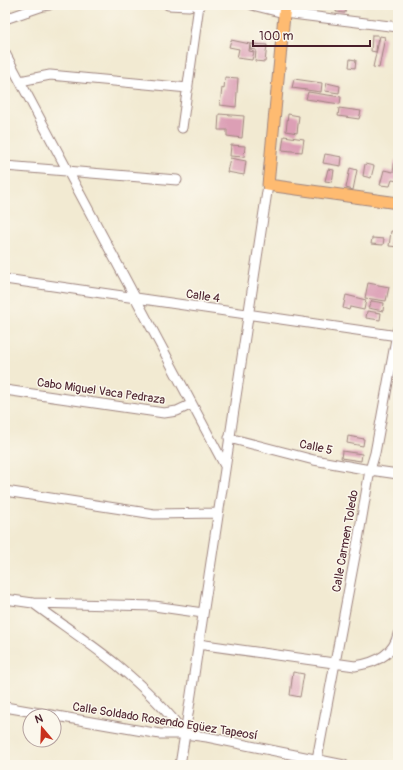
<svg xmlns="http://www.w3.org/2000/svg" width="403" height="770" viewBox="0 0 403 770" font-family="Pangolin,sans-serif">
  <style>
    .building { fill: #dc9fb5 }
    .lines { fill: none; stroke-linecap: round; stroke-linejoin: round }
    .minor-casing { stroke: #9e847e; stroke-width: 11 }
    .major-casing { stroke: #9e847e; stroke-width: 13 }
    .minor { stroke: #fff; stroke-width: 9 }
    .major { stroke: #febb71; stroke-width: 11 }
    .labels { text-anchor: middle; stroke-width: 3; stroke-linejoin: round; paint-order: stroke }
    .street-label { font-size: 12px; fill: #4a1f2b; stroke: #fbf7ec }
  </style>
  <rect width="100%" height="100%" fill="#fbf7ec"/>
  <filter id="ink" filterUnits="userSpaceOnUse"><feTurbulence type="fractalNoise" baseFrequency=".025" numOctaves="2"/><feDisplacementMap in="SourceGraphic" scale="8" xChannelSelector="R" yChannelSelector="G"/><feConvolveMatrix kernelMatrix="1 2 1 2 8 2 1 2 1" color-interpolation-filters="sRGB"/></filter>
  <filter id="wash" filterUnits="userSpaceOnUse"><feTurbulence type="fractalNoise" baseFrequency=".012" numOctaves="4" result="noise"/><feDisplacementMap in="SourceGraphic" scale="16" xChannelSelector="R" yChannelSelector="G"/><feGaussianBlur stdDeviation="0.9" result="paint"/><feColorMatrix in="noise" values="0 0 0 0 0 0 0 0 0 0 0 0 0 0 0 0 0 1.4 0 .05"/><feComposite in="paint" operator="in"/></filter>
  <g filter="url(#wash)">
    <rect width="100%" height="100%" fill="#f2ead2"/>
    <g id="blocks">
      <path class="building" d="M 337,5 L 346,5 L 345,13 L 336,12 Z
        M 372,35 L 378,35 L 376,52 L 371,51 Z
        M 380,36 L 385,37 L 379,68 L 373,67 Z
        M 231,40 L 250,44 L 249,51 L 254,52 L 252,60 L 237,58 L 239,49 L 229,47 Z
        M 251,44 L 267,45 L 265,62 L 255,61 L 256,50 L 250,49 Z
        M 350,59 L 356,60 L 355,68 L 349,67 Z
        M 225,77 L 238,78 L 236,107 L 220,105 L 222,88 L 224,89 Z
        M 294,79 L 322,83 L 321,92 L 292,88 Z
        M 327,83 L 340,86 L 339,93 L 325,91 Z
        M 308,92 L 341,97 L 340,104 L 306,99 Z
        M 339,108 L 361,111 L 359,119 L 338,116 Z
        M 219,114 L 244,116 L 242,138 L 227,136 L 227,130 L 218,130 Z
        M 288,114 L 299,116 L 297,133 L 286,131 Z
        M 284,136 L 304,139 L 302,152 L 282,150 Z
        M 231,145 L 245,146 L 244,157 L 230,156 Z
        M 325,154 L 342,157 L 341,166 L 323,163 Z
        M 230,158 L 246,161 L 244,175 L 227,172 Z
        M 395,160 L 398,161 L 398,181 L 392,180 L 390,186 L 380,185 L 384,170 L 393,172 Z
        M 365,164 L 374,166 L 371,178 L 363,176 Z
        M 350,168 L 357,170 L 353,190 L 346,188 Z
        M 328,169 L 334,170 L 332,182 L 325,181 Z
        M 391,231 L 398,232 L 398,247 L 389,246 Z
        M 372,238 L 384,239 L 383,245 L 371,244 Z
        M 368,283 L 389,287 L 386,301 L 365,298 Z
        M 346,295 L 366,300 L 364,310 L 350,307 L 349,310 L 343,308 Z
        M 372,301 L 384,303 L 383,311 L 368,308 Z
        M 367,311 L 381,313 L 380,320 L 366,318 Z
        M 348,436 L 364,439 L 363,446 L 347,443 Z
        M 342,451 L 362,454 L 361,461 L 341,458 Z
        M 293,672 L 304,674 L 300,697 L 290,695 Z"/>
    </g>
  </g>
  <g filter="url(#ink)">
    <use href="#blocks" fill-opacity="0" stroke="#9e847e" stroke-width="1"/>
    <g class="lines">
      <defs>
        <path id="minor" d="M 168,5 L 189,6 L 193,5
          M 252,5 L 284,13 L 398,27
          M 5,19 L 43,6 L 49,5
          M 5,53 L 225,466
          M 20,81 L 50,75 L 188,88
          M 182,128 L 199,5
          M 5,166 L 177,180
          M 5,279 L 398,336
          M 5,390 L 164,413 L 177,411 L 192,404
          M 229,438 L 314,460 L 370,470 L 398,474
          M 5,491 L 154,514 L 218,513
          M 5,599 L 33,603 L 154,606 L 203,613
          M 33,603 C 61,624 90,643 117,665 C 141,685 166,709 185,734 L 180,765
          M 198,644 L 355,666 C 375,663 394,655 398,634
          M 5,707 L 160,734 L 185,734 L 207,737 L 344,765
          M 185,734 L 268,185
          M 317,759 L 358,540 L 370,470 L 375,453 L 398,328"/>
        <path id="major" d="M 285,5 L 268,185 L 398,203"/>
      </defs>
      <use href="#minor" class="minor-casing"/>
      <use href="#major" class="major-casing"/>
      <use href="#minor" class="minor"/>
      <use href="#major" class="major"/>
    </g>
  </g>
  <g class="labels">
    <g class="street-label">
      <text transform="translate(203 296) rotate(8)" y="4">Calle 4</text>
      <text transform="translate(101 391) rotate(8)" y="4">Cabo Miguel Vaca Pedraza</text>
      <text transform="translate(316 447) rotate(12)" y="4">Calle 5</text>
      <text transform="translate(345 541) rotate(-80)" y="4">Calle Carmen Toledo</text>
      <text transform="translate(165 721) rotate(9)" y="4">Calle Soldado Rosendo Egüez Tapeosí</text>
    </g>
  </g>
  <rect width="403" height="770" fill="none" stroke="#fbf7ec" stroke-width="20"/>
  <g transform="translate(42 728) rotate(341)"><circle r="19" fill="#fbf7ec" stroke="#b4a19f"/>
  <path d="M0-3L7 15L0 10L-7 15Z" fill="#c8321e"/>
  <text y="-6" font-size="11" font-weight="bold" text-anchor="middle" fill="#4a1f2b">N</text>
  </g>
  <path d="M253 40v6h117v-6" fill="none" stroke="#4a1f2b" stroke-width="2"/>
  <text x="259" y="40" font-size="12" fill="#4a1f2b" stroke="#fbf7ec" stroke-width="3" paint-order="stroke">100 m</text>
</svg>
